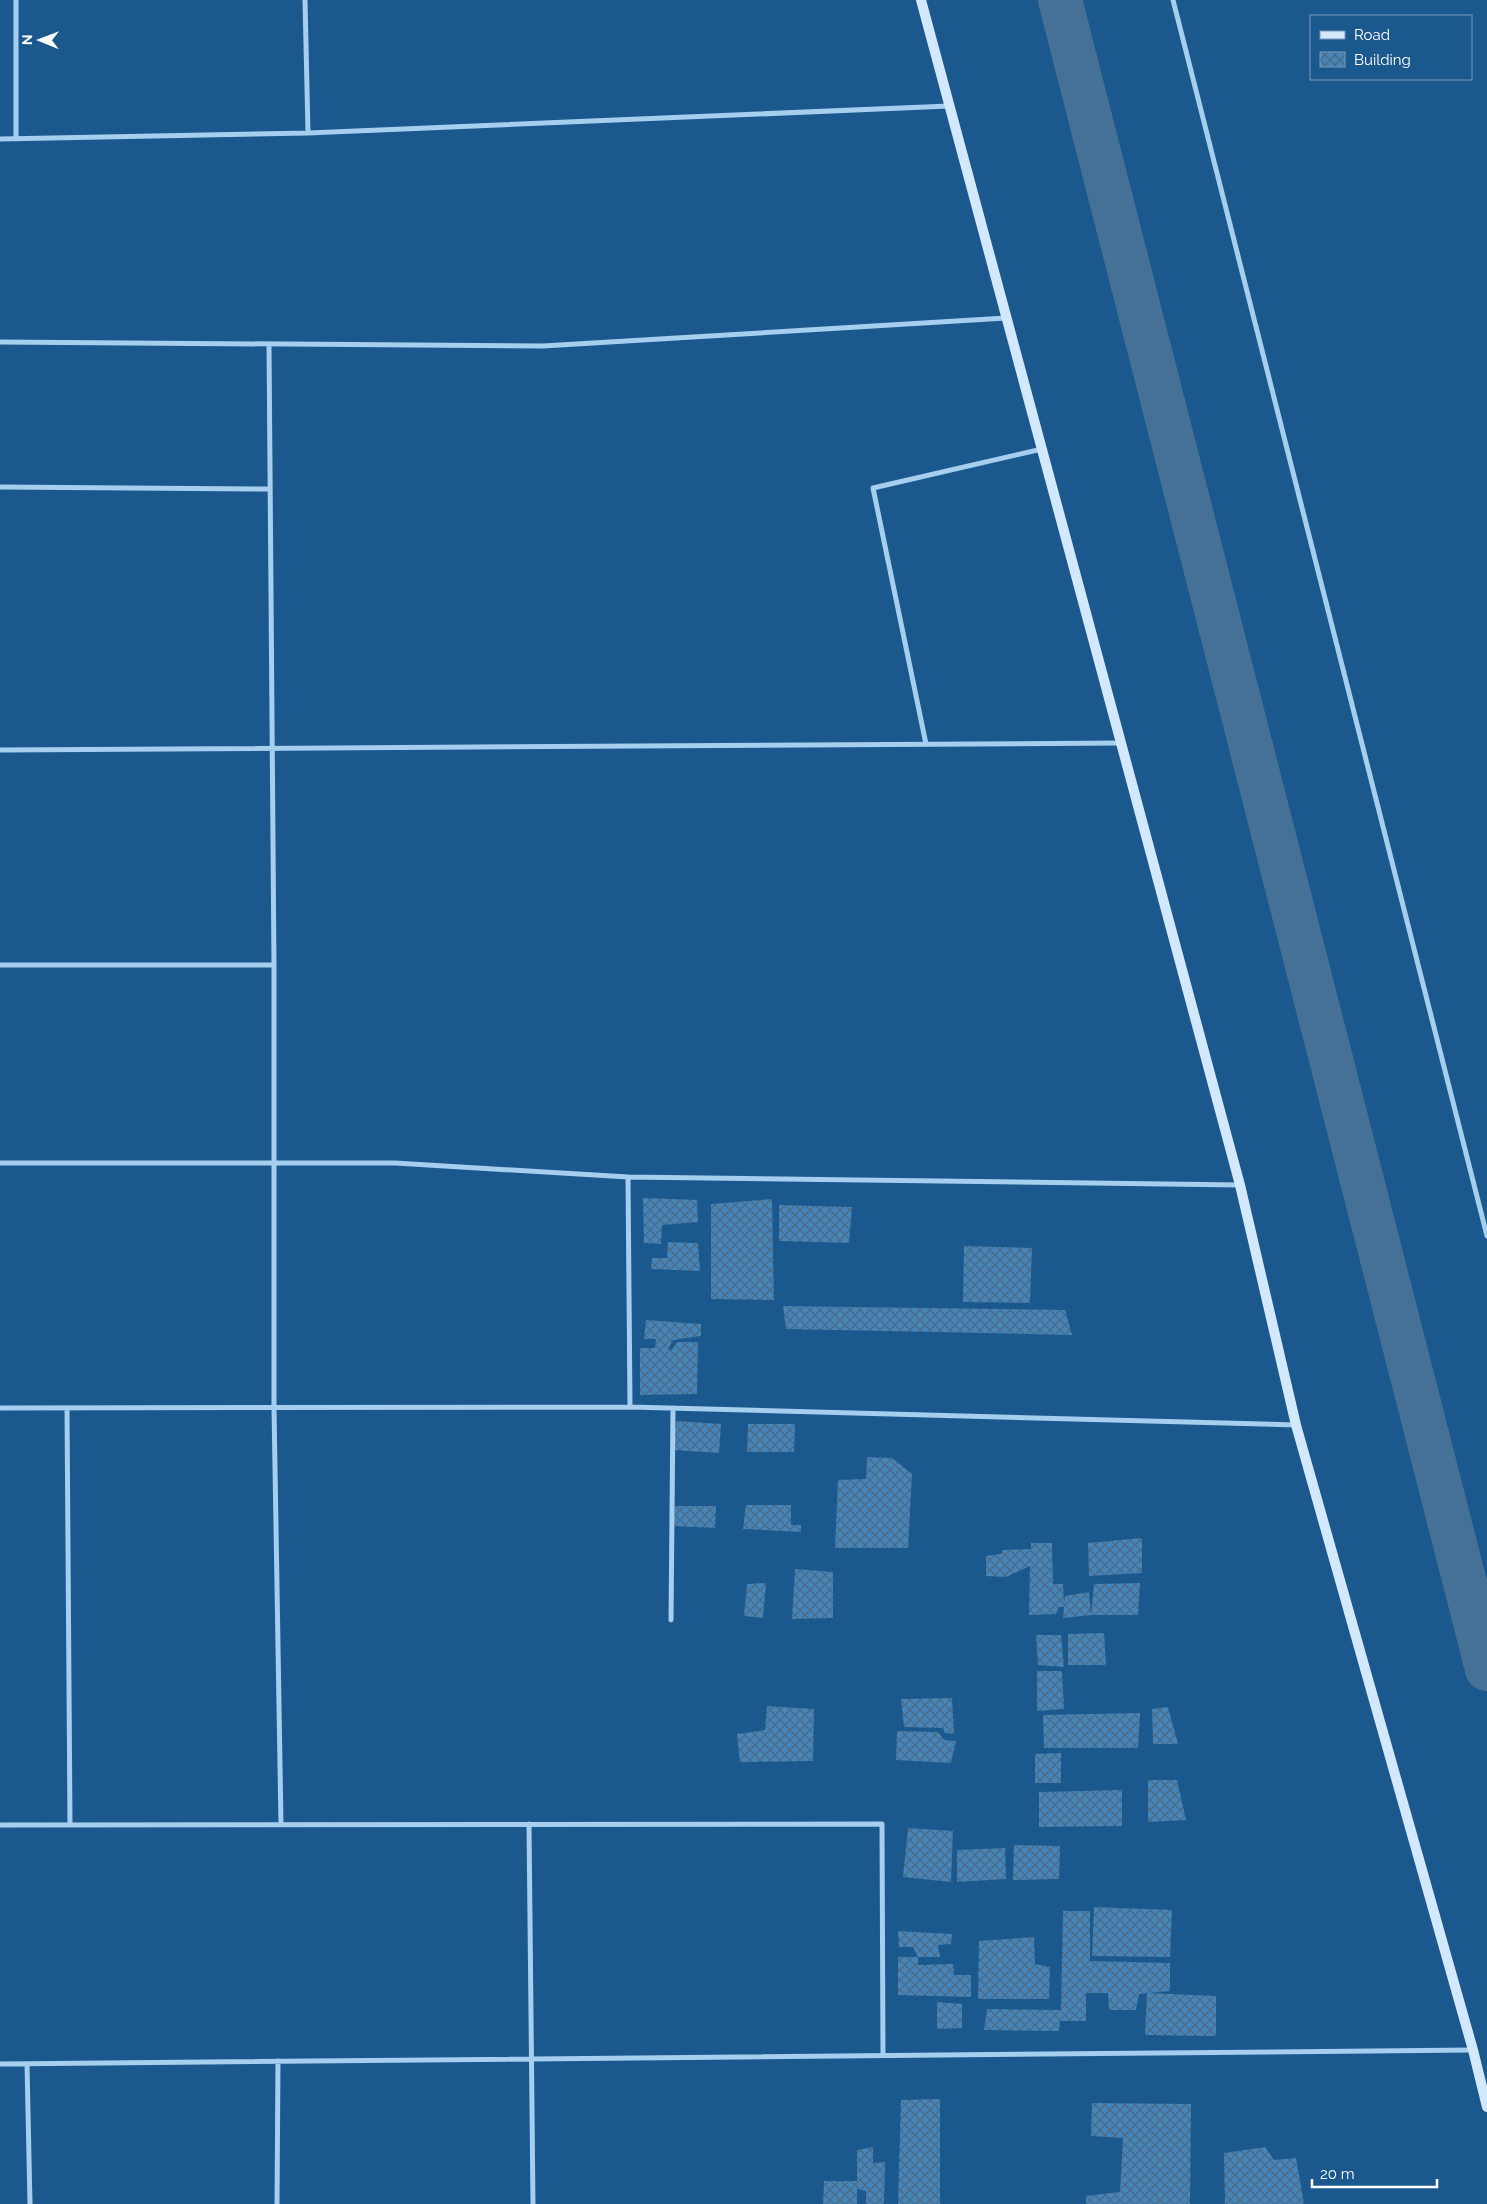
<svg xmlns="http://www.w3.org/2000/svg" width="1487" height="2204" viewBox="0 0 1487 2204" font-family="Raleway,sans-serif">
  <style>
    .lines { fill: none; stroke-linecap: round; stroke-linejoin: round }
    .canal { stroke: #457197; stroke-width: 44 }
    .building { fill: url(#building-cross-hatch) }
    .street { stroke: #a6ceee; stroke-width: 5 }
    .secondary { stroke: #d3e8fa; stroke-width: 10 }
  </style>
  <defs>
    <pattern id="building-cross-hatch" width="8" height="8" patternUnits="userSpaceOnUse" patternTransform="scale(1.25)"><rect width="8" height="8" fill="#4784b8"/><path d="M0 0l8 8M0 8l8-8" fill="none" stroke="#496b87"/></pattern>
  </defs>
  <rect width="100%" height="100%" fill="#1a588e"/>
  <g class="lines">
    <path class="canal" d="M 1060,0 L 1487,1669"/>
  </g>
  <path class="building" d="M 643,1198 L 697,1200 L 698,1222 L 662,1225 L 661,1244 L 644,1243 Z
    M 772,1199 L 774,1300 L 711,1299 L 711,1204 Z
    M 779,1205 L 852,1207 L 849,1243 L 779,1241 Z
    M 668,1242 L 698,1243 L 700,1271 L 651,1269 L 652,1258 L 667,1258 Z
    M 964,1246 L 1032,1248 L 1030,1303 L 963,1302 Z
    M 783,1306 L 1065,1310 L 1072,1335 L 786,1329 Z
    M 646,1320 L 701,1324 L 701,1336 L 673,1340 L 668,1349 L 672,1350 L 677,1342 L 698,1342 L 697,1394 L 640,1395 L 640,1348 L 655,1348 L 656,1339 L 644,1339 Z
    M 676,1421 L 721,1424 L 719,1453 L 673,1450 Z
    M 748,1424 L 795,1424 L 794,1452 L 747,1452 Z
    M 867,1457 L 892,1458 L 912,1474 L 908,1548 L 835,1548 L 838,1480 L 866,1479 Z
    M 746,1505 L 791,1505 L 791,1525 L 801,1525 L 801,1532 L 743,1529 Z
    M 675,1506 L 716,1506 L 715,1528 L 674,1526 Z
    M 1142,1538 L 1142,1573 L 1089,1576 L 1088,1543 Z
    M 1031,1543 L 1052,1543 L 1053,1584 L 1063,1584 L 1064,1604 L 1065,1596 L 1089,1592 L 1091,1615 L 1063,1618 L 1064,1607 L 1059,1607 L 1056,1614 L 1029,1615 L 1030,1566 L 1006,1577 L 986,1576 L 986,1556 L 1001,1554 L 1003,1550 L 1031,1549 Z
    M 795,1569 L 833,1572 L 833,1618 L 792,1619 Z
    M 766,1583 L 763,1618 L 744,1616 L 747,1584 Z
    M 1140,1583 L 1138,1615 L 1091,1615 L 1094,1584 Z
    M 1104,1633 L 1106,1665 L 1068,1665 L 1068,1634 Z
    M 1036,1635 L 1061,1635 L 1064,1667 L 1038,1665 Z
    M 1037,1671 L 1062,1671 L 1064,1709 L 1037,1711 Z
    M 952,1698 L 954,1734 L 945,1733 L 943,1728 L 904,1727 L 901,1699 Z
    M 767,1706 L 814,1709 L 813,1761 L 740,1762 L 737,1734 L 765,1730 Z
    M 1168,1707 L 1178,1744 L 1153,1744 L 1152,1709 Z
    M 1140,1713 L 1138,1748 L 1044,1748 L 1043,1715 Z
    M 897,1731 L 938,1732 L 944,1740 L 956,1741 L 951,1763 L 896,1760 Z
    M 1061,1753 L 1061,1783 L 1035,1783 L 1035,1754 Z
    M 1148,1780 L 1177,1780 L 1186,1820 L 1148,1822 Z
    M 1122,1790 L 1122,1826 L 1039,1827 L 1039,1792 Z
    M 908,1828 L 953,1831 L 951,1882 L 903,1877 Z
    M 1014,1845 L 1060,1846 L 1059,1879 L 1013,1880 Z
    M 1005,1848 L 1006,1879 L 957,1882 L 957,1850 Z
    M 1094,1907 L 1172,1910 L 1170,1957 L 1092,1956 Z
    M 1063,1911 L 1090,1911 L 1090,1961 L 1170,1963 L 1170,1991 L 1139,1994 L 1136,2010 L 1109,2010 L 1108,1993 L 1086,1993 L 1086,2021 L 1060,2021 L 1059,2031 L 984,2030 L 987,2009 L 1061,2010 Z
    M 898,1931 L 952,1934 L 951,1944 L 938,1945 L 940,1957 L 918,1957 L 918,1965 L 953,1964 L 954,1975 L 971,1975 L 971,1997 L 898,1995 L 898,1957 L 918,1957 L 913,1947 L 899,1947 Z
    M 1034,1937 L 1035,1964 L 1050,1967 L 1049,1999 L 978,1999 L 979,1941 Z
    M 1147,1993 L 1216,1996 L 1216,2036 L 1145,2035 Z
    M 937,2002 L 962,2004 L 962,2028 L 937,2029 Z
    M 940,2099 L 940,2204 L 898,2204 L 901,2100 Z
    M 1092,2103 L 1191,2104 L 1190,2204 L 1086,2204 L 1086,2196 L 1120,2192 L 1123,2138 L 1091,2136 Z
    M 873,2147 L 873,2163 L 885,2162 L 884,2204 L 866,2204 L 866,2191 L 857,2189 L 857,2204 L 823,2204 L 824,2181 L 857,2181 L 857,2150 Z
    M 1265,2147 L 1274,2160 L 1296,2158 L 1304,2204 L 1225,2204 L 1224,2153 Z"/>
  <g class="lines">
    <path class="street" d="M 1173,0 L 1487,1236
      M 308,133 L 949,106
      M 16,138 L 16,0
      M 0,139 L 308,133 L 305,0
      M 0,342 L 543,346 L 1006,318
      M 269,344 L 274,965 L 274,1408 L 281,1824
      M 0,487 L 270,489
      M 926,744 L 873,488 L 1042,449
      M 0,750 L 1121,743
      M 0,965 L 274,965
      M 0,1163 L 395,1163 L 628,1177 L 1240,1185
      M 628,1177 L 630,1407
      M 0,1408 L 630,1407 L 1296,1425
      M 67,1408 L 70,1825
      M 671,1620 L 673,1408
      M 529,1824 L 533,2204
      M 0,1825 L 882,1824 L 883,2055
      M 0,2064 L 1473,2050
      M 27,2064 L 30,2204
      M 277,2204 L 278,2061"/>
    <path class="secondary" d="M 921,0 L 1240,1185 L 1296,1425 L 1473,2050 L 1487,2107"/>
  </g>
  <rect x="1310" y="15" width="162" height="65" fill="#1a588e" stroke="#769bbb"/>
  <rect x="1320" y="31" width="25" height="8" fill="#d3e8fa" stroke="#769bbb"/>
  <text x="1354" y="40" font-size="15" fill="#ffffff">Road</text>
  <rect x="1320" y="52" width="25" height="15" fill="url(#building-cross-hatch)" stroke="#769bbb"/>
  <text x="1354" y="65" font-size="15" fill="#ffffff">Building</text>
  <g transform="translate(40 40) rotate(271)" stroke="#1a588e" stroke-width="4" paint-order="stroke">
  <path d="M0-4L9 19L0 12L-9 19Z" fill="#ffffff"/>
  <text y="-8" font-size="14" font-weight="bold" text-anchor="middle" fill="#ffffff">N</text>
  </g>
  <path d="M1312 2179v8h125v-8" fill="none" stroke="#ffffff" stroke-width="2.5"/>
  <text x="1320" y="2179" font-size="15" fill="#ffffff" stroke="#1a588e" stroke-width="4" paint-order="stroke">20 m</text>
</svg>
